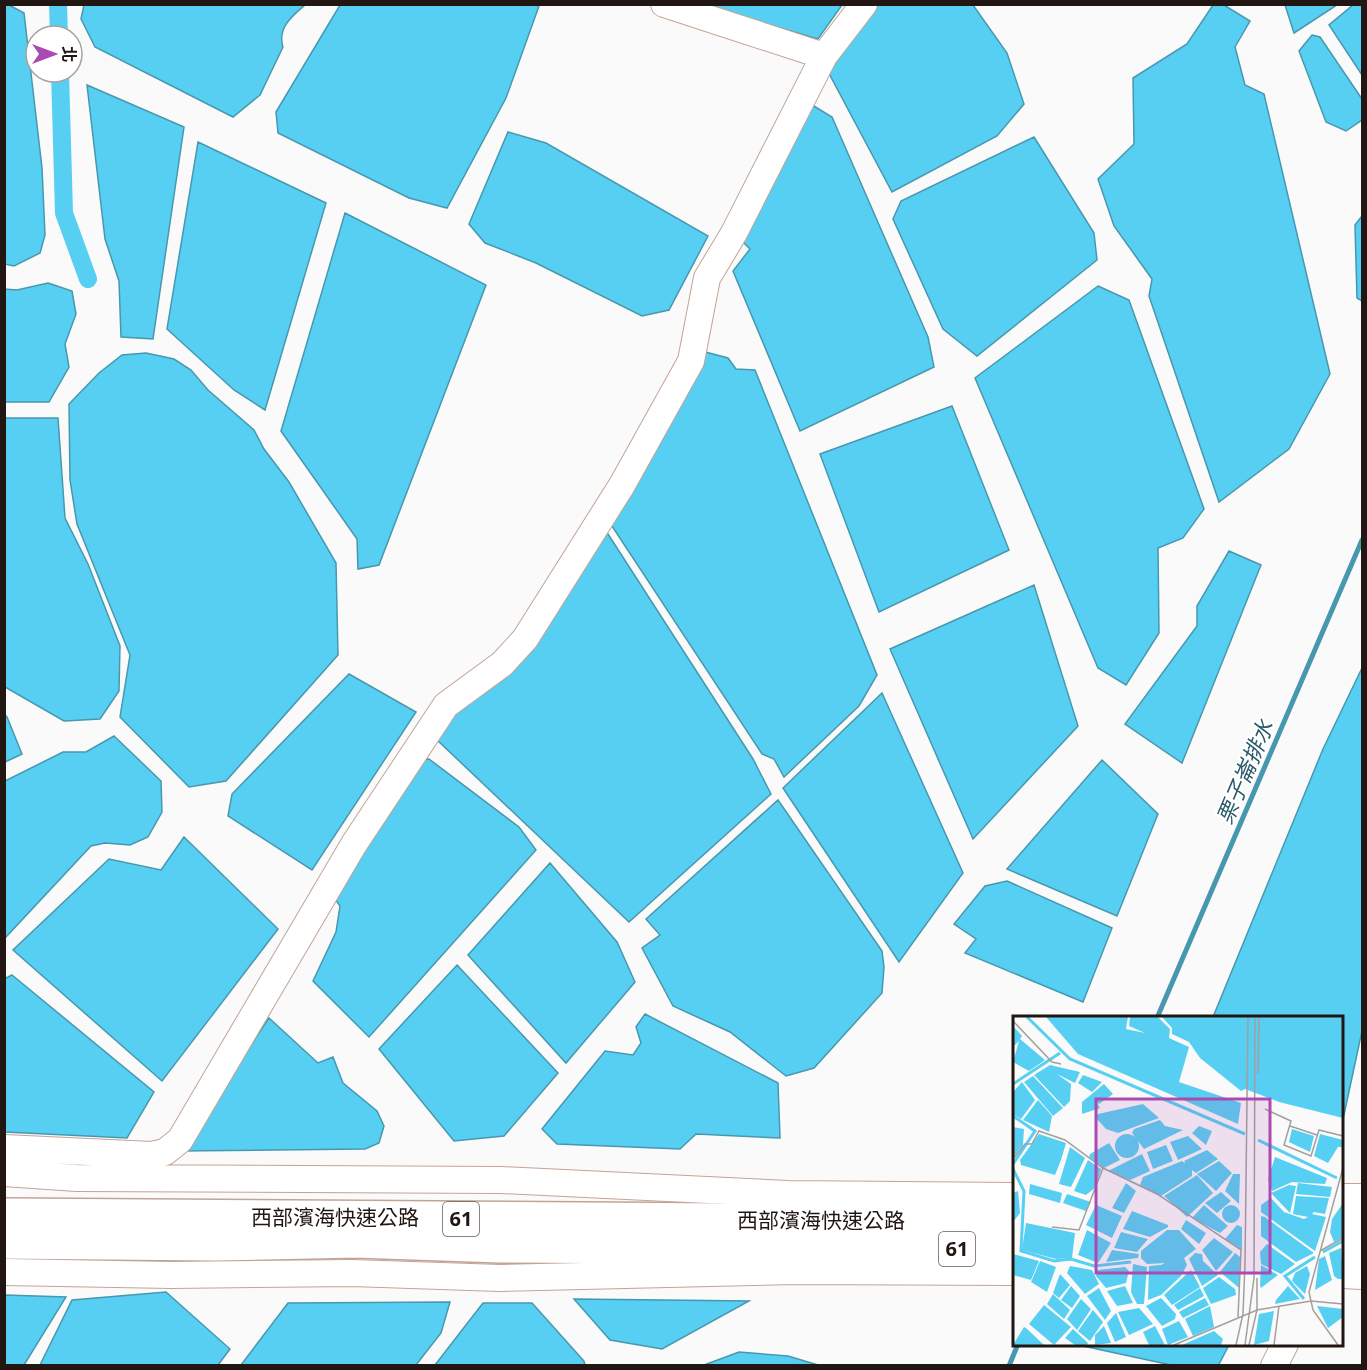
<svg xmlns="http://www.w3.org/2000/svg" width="1367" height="1370" viewBox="0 0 1367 1370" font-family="'Noto Sans','Noto Sans TC',sans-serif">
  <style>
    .water { fill: #57cff3; stroke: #4798af; stroke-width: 1.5 }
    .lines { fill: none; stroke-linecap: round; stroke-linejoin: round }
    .stream { stroke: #4798af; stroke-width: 5 }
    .canal { stroke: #57cff3; stroke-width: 18 }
    .minor-casing { stroke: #c2a495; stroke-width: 28 }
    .highway-casing { stroke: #c2a495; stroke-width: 36 }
    .minor { stroke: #fff; stroke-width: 26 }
    .highway { stroke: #fff; stroke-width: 33 }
    .labels { text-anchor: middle; stroke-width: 5; stroke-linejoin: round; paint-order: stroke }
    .shield { fill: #fff; stroke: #645c58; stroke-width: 1.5 }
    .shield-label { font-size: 20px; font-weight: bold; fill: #211611 }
    .street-label { font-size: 21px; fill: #211611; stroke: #fff }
    .water-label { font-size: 22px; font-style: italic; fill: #295b6b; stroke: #fff }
    .inset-river { fill: none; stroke: #57cff3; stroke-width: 3 }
    .inset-road { fill: none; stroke: #a39f9d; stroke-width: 1.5 }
    .view { fill: #ab4ab1; fill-opacity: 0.15; stroke: #ab4ab1; stroke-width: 3 }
    .inset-edge { fill: none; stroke: #211611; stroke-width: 3 }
  </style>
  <rect width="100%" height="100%" fill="#fafafa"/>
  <path class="water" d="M 7,4 L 24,13 L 42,168 L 45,235 L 40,253 L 14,266 L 4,264 L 4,5 Z
    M 84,5 L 84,4 L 305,5 C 292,16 277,28 283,47 L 260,95 L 233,117 L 95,47 L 81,19 Z
    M 536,5 L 539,6 L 506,98 L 447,208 L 409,198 L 278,133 L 276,112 L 340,5 Z
    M 700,5 L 842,5 L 818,39 Z
    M 869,5 L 973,5 L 1007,53 L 1024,104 L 997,136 L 892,192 L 824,64 Z
    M 1213,5 L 1224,5 L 1250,21 L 1235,47 L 1245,85 L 1264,94 L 1330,374 L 1289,449 L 1219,502 L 1149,296 L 1152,279 L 1114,226 L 1098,179 L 1134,144 L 1133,78 L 1187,44 Z
    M 1285,5 L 1285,4 L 1337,5 L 1294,33 Z
    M 1353,5 L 1362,5 L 1362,75 L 1329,25 Z
    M 1312,35 L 1320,37 L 1362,99 L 1362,120 L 1346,131 L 1326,122 L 1299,51 Z
    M 87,85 L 184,127 L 153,339 L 121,337 L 119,281 L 105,239 Z
    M 804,100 L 832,117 L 928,337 L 934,367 L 800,431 L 733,271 L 750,249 L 734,233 Z
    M 508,132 L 546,143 L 708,236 L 669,310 L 642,316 L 536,263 L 485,243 L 469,224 Z
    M 1034,137 L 1094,233 L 1097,260 L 977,356 L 943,329 L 893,219 L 901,201 Z
    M 198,142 L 326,203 L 265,410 L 234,390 L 167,329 Z
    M 345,213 L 486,285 L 379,565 L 358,569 L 357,539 L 281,431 Z
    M 1362,216 L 1362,301 L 1357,298 L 1355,225 Z
    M 48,283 L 72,291 L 76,314 L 65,344 L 69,367 L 49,402 L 5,402 L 5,289 L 17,290 Z
    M 1098,286 L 1129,300 L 1204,509 L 1183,538 L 1158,548 L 1159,633 L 1126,685 L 1098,668 L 975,378 Z
    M 694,349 L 728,358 L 736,369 L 755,370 L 877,675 L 859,706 L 784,777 L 774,759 L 762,754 L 604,514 Z
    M 146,353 L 174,359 L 191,370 L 208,390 L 254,430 L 264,449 L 289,482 L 336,563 L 338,655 L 226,781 L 189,787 L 120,717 L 130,655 L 77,524 L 70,480 L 69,404 L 99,373 L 122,355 Z
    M 952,406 L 1009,550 L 879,612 L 820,454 Z
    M 5,418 L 58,418 L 65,518 L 88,564 L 120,646 L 119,691 L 100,719 L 64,721 L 5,687 Z
    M 592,532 L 608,534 L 753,759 L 771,794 L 629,922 L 436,739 L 440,715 L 513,652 Z
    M 1229,551 L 1261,565 L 1182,763 L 1125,724 L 1197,626 L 1197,606 Z
    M 1034,585 L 1078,726 L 973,839 L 890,649 Z
    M 1362,668 L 1362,1031 L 1342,1124 L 1342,1018 L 1213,1017 L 1323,749 Z
    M 349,674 L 416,712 L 312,870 L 228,816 L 232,794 Z
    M 882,693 L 963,873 L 899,962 L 783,788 Z
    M 5,715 L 7,717 L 22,754 L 5,762 Z
    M 114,736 L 161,781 L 162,812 L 148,837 L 130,845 L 105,843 L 91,846 L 5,938 L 5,781 L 63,752 L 86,752 Z
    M 429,759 L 519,827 L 536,850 L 369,1037 L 313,981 L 336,932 L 340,906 L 333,896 L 419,760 Z
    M 1102,760 L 1158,814 L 1117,916 L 1007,869 Z
    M 778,800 L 882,951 L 884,967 L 882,993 L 814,1068 L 786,1076 L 730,1032 L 673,1006 L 642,948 L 660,935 L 646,919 Z
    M 184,837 L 278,929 L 162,1081 L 13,950 L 109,859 L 161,870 Z
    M 550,863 L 617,942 L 635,982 L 566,1063 L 468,955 Z
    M 1007,881 L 1112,928 L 1083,1002 L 965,953 L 976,939 L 954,924 L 985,886 Z
    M 457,965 L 558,1073 L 504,1136 L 454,1141 L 379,1049 Z
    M 12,975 L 154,1092 L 127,1138 L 5,1132 L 4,979 Z
    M 645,1014 L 778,1083 L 780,1138 L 696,1134 L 680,1149 L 557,1144 L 542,1129 L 605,1051 L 633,1055 L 641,1043 L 636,1027 Z
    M 269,1018 L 318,1063 L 333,1057 L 343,1083 L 377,1111 L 384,1126 L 379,1143 L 365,1149 L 179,1151 Z
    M 166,1292 L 230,1349 L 218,1365 L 40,1365 L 72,1300 Z
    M 5,1295 L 66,1297 L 24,1365 L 5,1365 Z
    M 574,1299 L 749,1301 L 662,1349 L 610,1340 Z
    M 450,1302 L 441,1333 L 416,1365 L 241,1365 L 288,1303 Z
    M 483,1303 L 532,1303 L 584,1361 L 585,1365 L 435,1365 Z
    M 1084,1345 L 1084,1344 L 1229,1345 L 1218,1366 L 1171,1365 L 1083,1346 Z
    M 739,1352 L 788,1356 L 818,1365 L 704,1365 Z"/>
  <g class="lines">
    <path class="stream" d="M 1157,1018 L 1362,540
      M 1009,1366 L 1018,1344"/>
    <path class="canal" d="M 58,4 L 59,36
      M 60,72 L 64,213 L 88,279"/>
    <defs>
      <path id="minor" d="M 664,4 L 824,56
        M 4,1148 L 152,1155 L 165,1152 L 180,1140 L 354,844 L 446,705 L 502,664 L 525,639 L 622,485 L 691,361 L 707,278 L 734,233 L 824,56 L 864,4
        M 4,1173 L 77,1178 L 501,1180 L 788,1194 L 1014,1196
        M 1342,1197 L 1362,1197
        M 4,1272 L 171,1275 L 352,1273 L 500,1278 L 795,1271 L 1014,1272
        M 1342,1275 L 1362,1276
        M 1274,1366 L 1285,1344"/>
      <path id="highway" d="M 4,1215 L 1014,1222
        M 1342,1223 L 1362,1223
        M 4,1242 L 215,1244 L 356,1241 L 500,1246 L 1014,1249
        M 1342,1250 L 1362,1250"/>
    </defs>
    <use href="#minor" class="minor-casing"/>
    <use href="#highway" class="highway-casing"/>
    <use href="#minor" class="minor"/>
    <use href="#highway" class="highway"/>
  </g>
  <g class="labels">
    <g class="shield">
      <rect x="443" y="1202" width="36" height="34" rx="4.5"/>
      <rect x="939" y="1232" width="36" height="34" rx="4.5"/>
    </g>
    <g class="shield-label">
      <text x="461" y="1226">61</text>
      <text x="957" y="1256">61</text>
    </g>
    <g class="street-label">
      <text x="335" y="1225">西部濱海快速公路</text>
      <text x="821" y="1228">西部濱海快速公路</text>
    </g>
    <g class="water-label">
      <text transform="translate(1245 772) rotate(-67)" y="8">栗子崙排水</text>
    </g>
  </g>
  <g transform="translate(1013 1016)">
    <rect width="330" height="330" fill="#fafafa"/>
    <path d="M 33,1 L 115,1 L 113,13 L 132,17 L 116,10 L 117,1 L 145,1 L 157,13 L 156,22 L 176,31 L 166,66 L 228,87 L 225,108 L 65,38 ZM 149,1 L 330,1 L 330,102 L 266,86 L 232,73 L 228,75 L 187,42 L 176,26 L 159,18 L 159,12 ZM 0,10 L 9,20 L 7,23 L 32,44 L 16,55 L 0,46 L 6,25 L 0,31 ZM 37,49 L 67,56 L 62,67 L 44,58 L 58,68 L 57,85 L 51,91 L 21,59 ZM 70,59 L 89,66 L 79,76 L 65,67 ZM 20,60 L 50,92 L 40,100 L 11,66 ZM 9,66 L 22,84 L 8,103 L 0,98 L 0,76 ZM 91,68 L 100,78 L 86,88 L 82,84 L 87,92 L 69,98 L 69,86 ZM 25,84 L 39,100 L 36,116 L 10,104 ZM 130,88 L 146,102 L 105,117 L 93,113 L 83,102 L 85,98 ZM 147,104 L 152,110 L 170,114 L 131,133 L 119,117 L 121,113 ZM 0,106 L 0,111 L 11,113 L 10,129 L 0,142 ZM 186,110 L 199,115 L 193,129 L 179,117 ZM 279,113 L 301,120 L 297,136 L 276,126 ZM 26,118 L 53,127 L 48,144 L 27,137 L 48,144 L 42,159 L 8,149 L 7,144 ZM 307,118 L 330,124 L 329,131 L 325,131 L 315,147 L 301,140 ZM102 130a12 12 0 1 1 24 0a12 12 0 1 1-24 0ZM 175,120 L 189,133 L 165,144 L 157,126 ZM 96,127 L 107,144 L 91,152 L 76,141 L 77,138 ZM 153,129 L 160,145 L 140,153 L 134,136 ZM 57,131 L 72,142 L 58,171 L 46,168 ZM 194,134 L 205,143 L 183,157 L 179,154 L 179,160 L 148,180 L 127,169 L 130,161 L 169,145 L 173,148 L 171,145 ZM 129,138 L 137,155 L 117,164 L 95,155 ZM 262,141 L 314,162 L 312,168 L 279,166 L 259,175 L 255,163 ZM 75,144 L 88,153 L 82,172 L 73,179 L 61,175 ZM 206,145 L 219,157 L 203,175 L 184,158 ZM 220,158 L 227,158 L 226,188 L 212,175 ZM 184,159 L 200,177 L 174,201 L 151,180 ZM 113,167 L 123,175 L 111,197 L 99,192 ZM 285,167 L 319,171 L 317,181 L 283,178 ZM 17,168 L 49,177 L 47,187 L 16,178 ZM 276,169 L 283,170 L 277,197 L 258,177 ZM 5,175 L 7,197 L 0,206 L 0,177 ZM 208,176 L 218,185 L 204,197 L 192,187 ZM 54,178 L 78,186 L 73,195 L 50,187 ZM 283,180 L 316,182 L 312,198 L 301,196 L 299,198 L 313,201 L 302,235 L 248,196 L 248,189 L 258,182 L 271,196 L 291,203 L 295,201 L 280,198 ZM 330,187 L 330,221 L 321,226 L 317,216 L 319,203 ZM209 198a9 9 0 1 1 18 0a9 9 0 1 1-18 0ZM 83,189 L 109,200 L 99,222 L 73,209 ZM 191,189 L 215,210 L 207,217 L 179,202 ZM 119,195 L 155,209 L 155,211 L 137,221 L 110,213 ZM 248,200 L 252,201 L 301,237 L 283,246 L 248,220 ZM 173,204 L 193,217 L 186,228 L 168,213 ZM 13,207 L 62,217 L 59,242 L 43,243 L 9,234 ZM 224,209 L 229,211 L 229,234 L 212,223 ZM 74,214 L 98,227 L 85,247 L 65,239 ZM 154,214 L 166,214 L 183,233 L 171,242 L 174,249 L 168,260 L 148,279 L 135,284 L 136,250 L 148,249 L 152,247 L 134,248 L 128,242 L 128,235 ZM 108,216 L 135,223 L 124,236 L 101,232 ZM 201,222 L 220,236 L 203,255 L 189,234 ZM 254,228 L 282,248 L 268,258 L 248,248 L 247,236 ZM 328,232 L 330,263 L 325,263 L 321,260 L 316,237 ZM 99,234 L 126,238 L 125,242 L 93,246 ZM 182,237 L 189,238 L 190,245 L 205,259 L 189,270 L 176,243 ZM 222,237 L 227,241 L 226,272 L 207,256 ZM 0,238 L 26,245 L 18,264 L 0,259 ZM 312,240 L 319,264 L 302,274 L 306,243 ZM 27,245 L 43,251 L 34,276 L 18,266 ZM 120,248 L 134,251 L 131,288 L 124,288 L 118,276 ZM 248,249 L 265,259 L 248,272 L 247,269 ZM 57,250 L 79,254 L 86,268 L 72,278 L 54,257 ZM 294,250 L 297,258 L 292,278 L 279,265 L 282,257 ZM 112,251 L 116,255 L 113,267 L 93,272 L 83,260 L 84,254 ZM 178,254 L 187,271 L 159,289 L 151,279 ZM 47,258 L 57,269 L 46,282 L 40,277 ZM 206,261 L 222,273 L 223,279 L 198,288 L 190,272 ZM 58,270 L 67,280 L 59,292 L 48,284 ZM 112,270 L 120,287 L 104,290 L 94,275 ZM 275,270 L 287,283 L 262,288 L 263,284 ZM 86,272 L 98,295 L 92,304 L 74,280 ZM 187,272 L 191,280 L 165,294 L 161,289 ZM 40,278 L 57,294 L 51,303 L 34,288 ZM 148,282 L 163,298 L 162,303 L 149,310 L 133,290 ZM 192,282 L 196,289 L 170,302 L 166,296 ZM 68,283 L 78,293 L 64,314 L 54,303 ZM 31,289 L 58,311 L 41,329 L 16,308 ZM 197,290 L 201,311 L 180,320 L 172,303 ZM 304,290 L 330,293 L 330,301 L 315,312 ZM 126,292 L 140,308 L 116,319 L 105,296 ZM 80,294 L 90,306 L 77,325 L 65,315 ZM 261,295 L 256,325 L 241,329 L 246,298 ZM 103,297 L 113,321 L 102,326 L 94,307 ZM 166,305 L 175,321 L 155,329 L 149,313 ZM 91,310 L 98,327 L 82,329 L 82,319 ZM 142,310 L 152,329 L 136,329 L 130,316 ZM 11,311 L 13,312 L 31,329 L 0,329 ZM 60,313 L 75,327 L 74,329 L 62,329 L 52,322 ZM 201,315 L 210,323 L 208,329 L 169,329 Z" fill="#57cff3"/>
    <path class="inset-river" d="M 14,1 L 57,43 L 232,118M 0,68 L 47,37M 0,100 L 22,115 L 0,148M 245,124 L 324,162M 0,153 L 11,175 L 8,235 L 41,245 L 58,243 L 81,250 L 118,246M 310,236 L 330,225M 291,283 L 272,260 L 302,241"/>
    <path class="inset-road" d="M 0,5 L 39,46 L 48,48M 245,58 L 246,1M 252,93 L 278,105 L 271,129 L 298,140 L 306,114 L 330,120M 277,110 L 304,119M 0,143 L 12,128 L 19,128 L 26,115 L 52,124 L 90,152 L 144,178 L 228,234 L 225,301M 39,211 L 66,214 L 90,152M 307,235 L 330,222M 161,329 L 244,294 L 298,285 L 330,288M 223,329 L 230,298 L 232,247 L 235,1M 232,329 L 241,262 L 242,1M 236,329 L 244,294 L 244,262M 261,329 L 266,290M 325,329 L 300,294 L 296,276 L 330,152"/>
    <path class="view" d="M 83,83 L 257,83 L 257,257 L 83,257 Z"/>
    <rect width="330" height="330" class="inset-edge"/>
  </g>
  <rect width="1367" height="1370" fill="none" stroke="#211611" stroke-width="12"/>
  <g transform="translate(54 54) rotate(90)"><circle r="28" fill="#ffffff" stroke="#a6a2a0" stroke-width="1.5"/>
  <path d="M0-4.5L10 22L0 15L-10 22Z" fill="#ab4ab1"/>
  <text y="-9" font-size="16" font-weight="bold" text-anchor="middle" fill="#211611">北</text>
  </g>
</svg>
